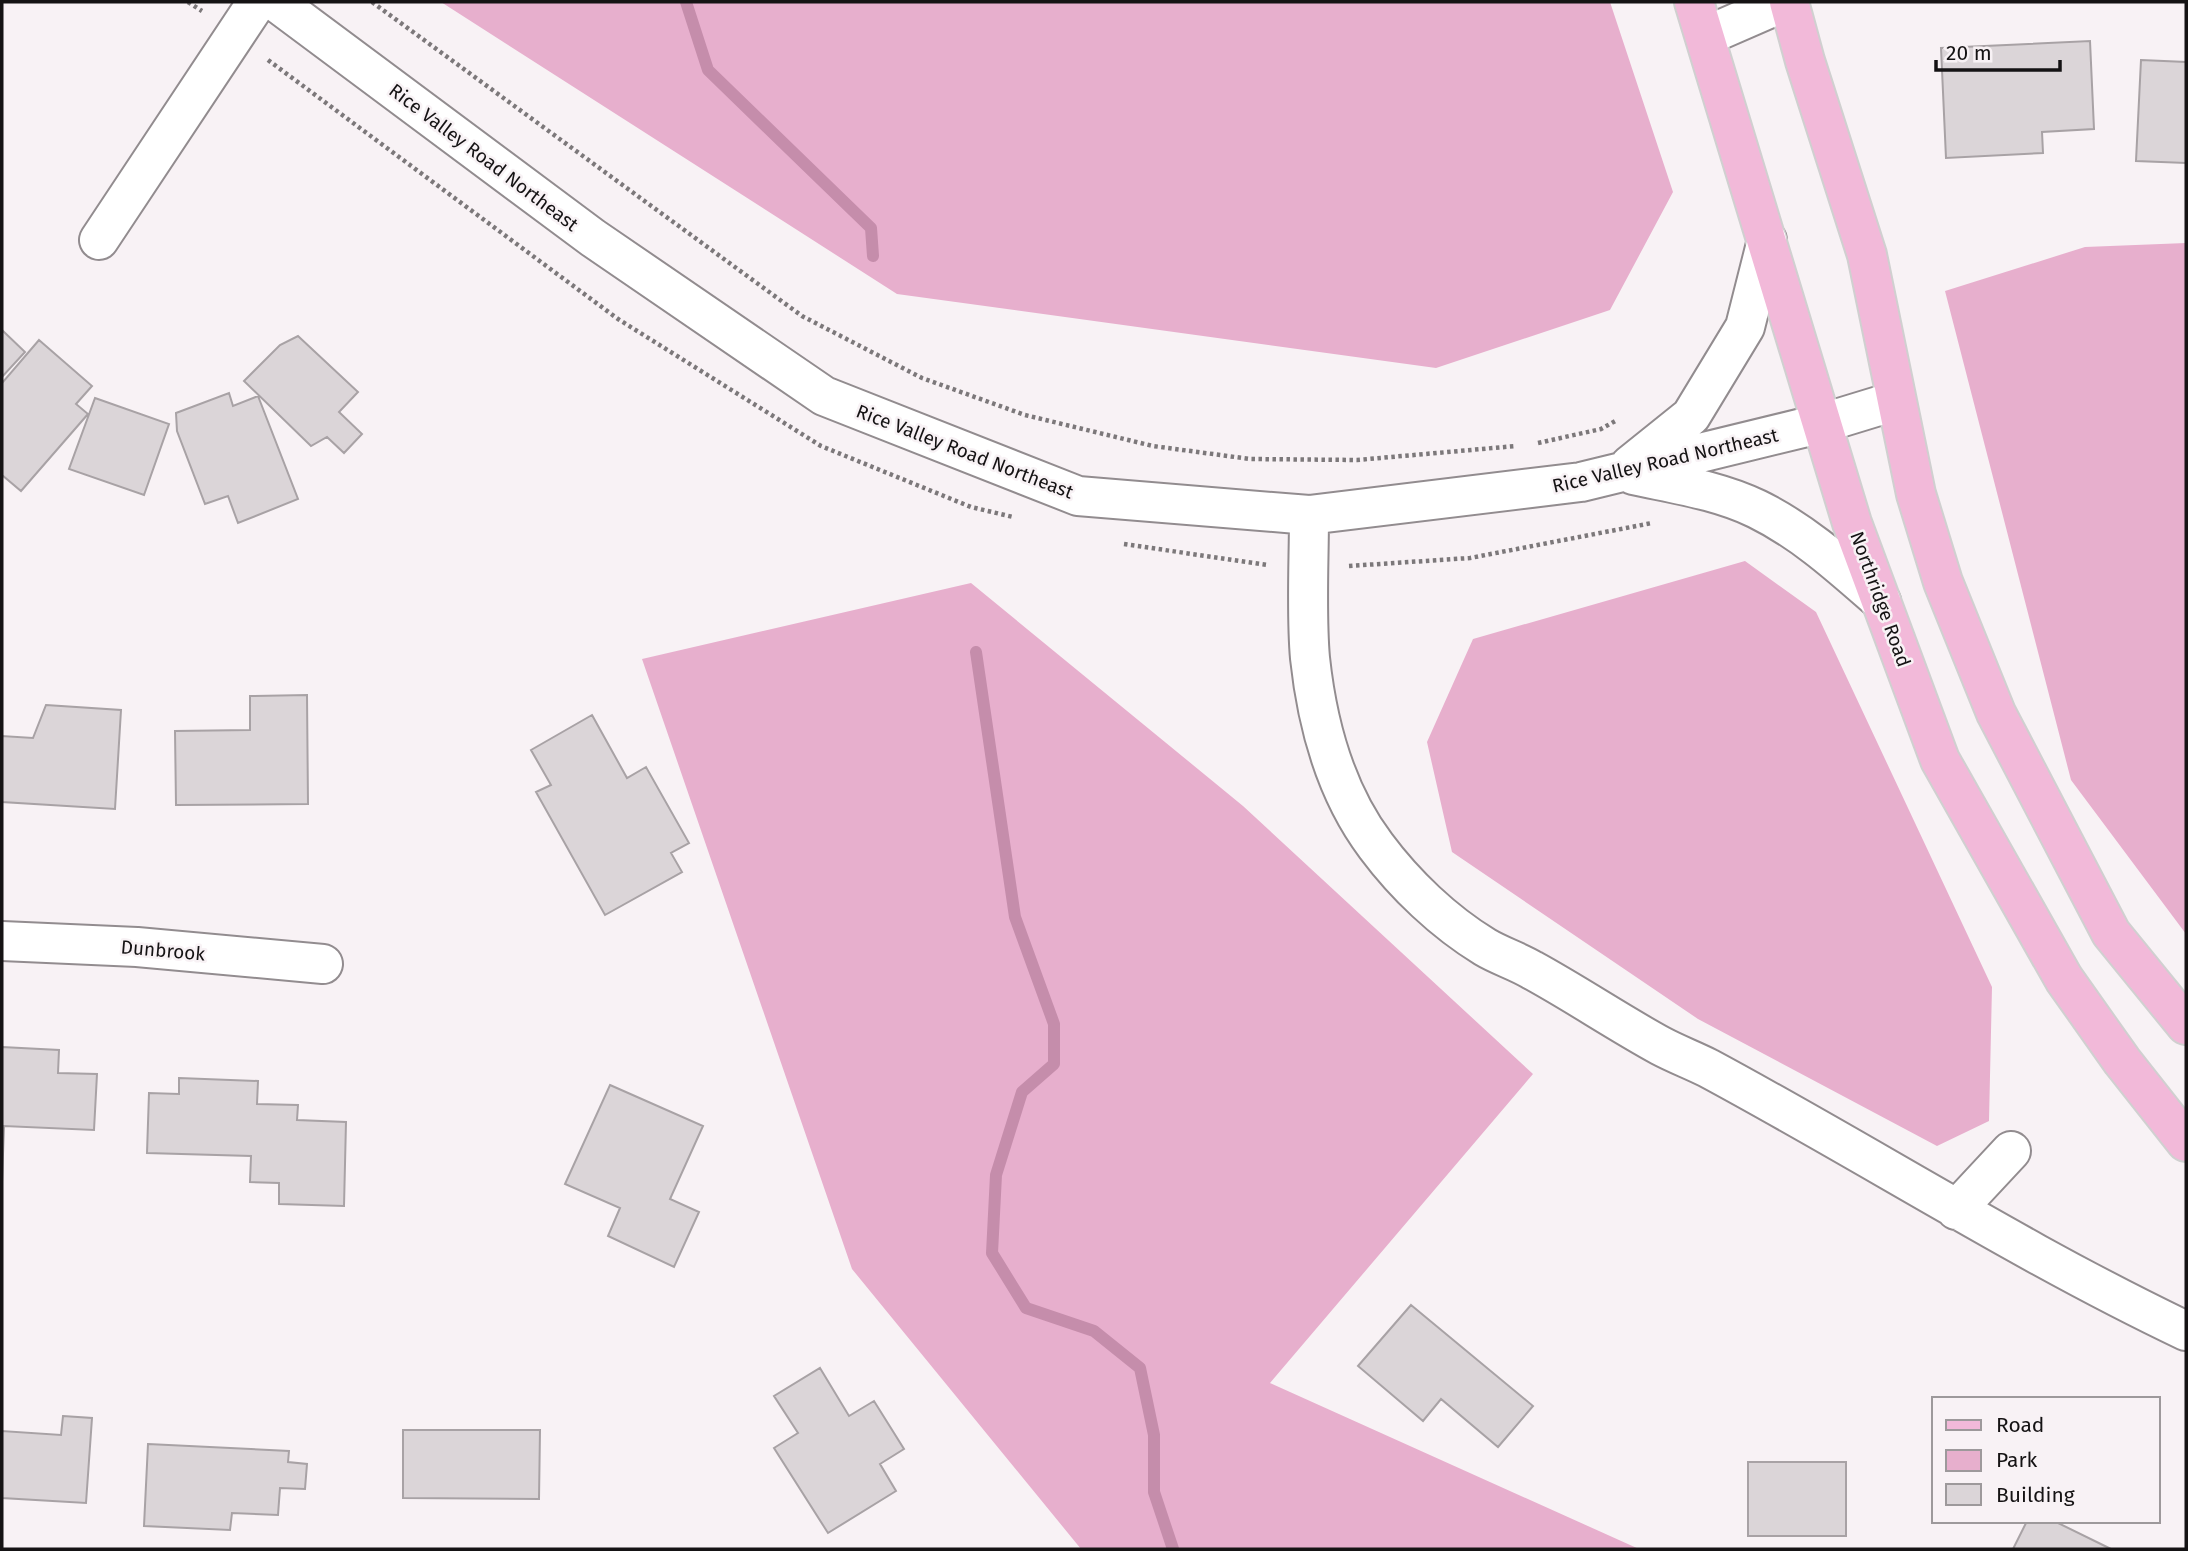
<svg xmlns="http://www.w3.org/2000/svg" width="2188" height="1551" viewBox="0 0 2188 1551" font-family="'Fira Sans',sans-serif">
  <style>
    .green { fill: #e7afcd }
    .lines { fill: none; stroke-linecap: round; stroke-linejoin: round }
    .stream { stroke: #c58dab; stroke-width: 12 }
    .building { fill: #dbd5d8; stroke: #a8a2a5; stroke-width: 2 }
    .minor-casing { stroke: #928c8f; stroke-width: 42 }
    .major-casing { stroke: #d0d0d0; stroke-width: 42 }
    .path { stroke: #7c787a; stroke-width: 4.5; stroke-dasharray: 3.5 3.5; stroke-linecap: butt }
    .minor { stroke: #fff; stroke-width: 38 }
    .major { stroke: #f2b9d9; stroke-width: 38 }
    .labels { text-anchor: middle; stroke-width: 5; stroke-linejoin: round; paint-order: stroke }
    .street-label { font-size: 19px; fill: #151314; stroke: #f8f2f5 }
  </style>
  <rect width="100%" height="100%" fill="#f8f2f5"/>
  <path class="green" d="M 441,2 L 1610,2 L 1673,192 L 1610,310 L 1436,368 L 897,294 Z
    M 2186,243 L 2186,934 L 2071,780 L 1945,291 L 2085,247 Z
    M 1745,561 L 1816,612 L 1992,987 L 1989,1121 L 1937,1146 L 1698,1019 L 1452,852 L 1427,742 L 1473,639 Z
    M 971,583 L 1243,806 L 1533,1074 L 1270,1383 L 1639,1549 L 1081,1549 L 852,1269 L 642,659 Z"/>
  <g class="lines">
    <path class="stream" d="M 686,2 L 708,70 L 871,228 L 873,256
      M 976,652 L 1015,917 L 1054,1024 L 1054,1064 L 1022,1092 L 996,1175 L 992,1253 L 1026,1308 L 1094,1331 L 1140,1368 L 1154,1435 L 1154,1492 L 1173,1549"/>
  </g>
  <path class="building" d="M 2090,41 L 2094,129 L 2042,132 L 2043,153 L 1946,158 L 1941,48 Z
    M 2141,60 L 2186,62 L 2186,163 L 2136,161 Z
    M 2,330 L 25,352 L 2,377 Z
    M 298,336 L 358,392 L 339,412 L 362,434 L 344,453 L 327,437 L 311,446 L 244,381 L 280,345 Z
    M 39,340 L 92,386 L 76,404 L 88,414 L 21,491 L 2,475 L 2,383 Z
    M 229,393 L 233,406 L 258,396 L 298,499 L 238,523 L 228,496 L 205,504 L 177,431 L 176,413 Z
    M 95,398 L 169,424 L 144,495 L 69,469 Z
    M 307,695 L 308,804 L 176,805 L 175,731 L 250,730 L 250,696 Z
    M 46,705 L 121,710 L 115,809 L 2,802 L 2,736 L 33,738 Z
    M 592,715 L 627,778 L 646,767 L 689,843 L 671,853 L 682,872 L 605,915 L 536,792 L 551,785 L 531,750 Z
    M 2,1047 L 59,1050 L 58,1073 L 97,1074 L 94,1130 L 4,1126 L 2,1182 Z
    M 179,1078 L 258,1081 L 257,1104 L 298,1105 L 297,1120 L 346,1122 L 344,1206 L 279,1204 L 279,1183 L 250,1182 L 251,1156 L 147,1153 L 149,1093 L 179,1094 Z
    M 610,1085 L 703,1126 L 670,1199 L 699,1212 L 674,1267 L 608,1236 L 620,1208 L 565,1184 Z
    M 1411,1305 L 1533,1406 L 1498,1447 L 1441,1399 L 1423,1421 L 1358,1366 Z
    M 820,1368 L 849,1416 L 874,1401 L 904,1449 L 880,1464 L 896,1491 L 828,1533 L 774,1448 L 798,1433 L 774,1396 Z
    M 63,1416 L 92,1418 L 86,1503 L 2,1498 L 2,1431 L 61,1435 Z
    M 403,1430 L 540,1430 L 539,1499 L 403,1498 Z
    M 148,1444 L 289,1451 L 288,1462 L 307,1464 L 305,1489 L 280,1488 L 278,1515 L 232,1513 L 230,1530 L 144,1526 Z
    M 1748,1462 L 1846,1462 L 1846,1536 L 1748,1536 Z
    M 2027,1521 L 2054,1521 L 2111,1549 L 2013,1549 Z"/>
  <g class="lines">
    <defs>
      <path id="minor" d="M 276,2 L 593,238 L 824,396 L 1078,496 L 1309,515 L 1581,482 L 1823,423 L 1895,401
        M 1706,36 L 1784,2
        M 99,240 L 257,2
        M 1630,465 L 1691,416 L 1745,327 L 1767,240
        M 1633,475 C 1674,484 1718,490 1757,509 C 1804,532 1842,567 1881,601
        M 1309,515 C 1309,561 1306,613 1310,658 C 1317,723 1336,793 1376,846 C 1405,885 1444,922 1485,947 C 1500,956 1517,961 1532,970 C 1576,994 1617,1022 1661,1046 C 1676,1054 1692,1060 1708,1068 C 1868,1154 2022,1253 2186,1331
        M 2,941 L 137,947 L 323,964
        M 1956,1210 L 2011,1151"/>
      <path id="major" d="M 1694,2 L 1852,523 L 1940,760 L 2064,979 L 2122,1061 L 2186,1142
        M 1789,2 L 1805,61 L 1867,255 L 1916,494 L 1943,582 L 1996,713 L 2111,933 L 2186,1025"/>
    </defs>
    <use href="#minor" class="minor-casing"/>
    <use href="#major" class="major-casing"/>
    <path class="path" d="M 188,2 L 202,11
      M 372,2 L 802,316 L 922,378 L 1025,415 L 1153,446 L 1250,459 L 1357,460 L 1516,446
      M 268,60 L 618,319 L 821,446 L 971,507 L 1013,517
      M 1538,443 L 1601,429 L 1617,420
      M 1124,544 L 1267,565
      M 1349,566 L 1470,558 L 1652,523"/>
    <use href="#minor" class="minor"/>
    <use href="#major" class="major"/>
  </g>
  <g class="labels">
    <g class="street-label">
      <text transform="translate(484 157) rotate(37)" y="7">Rice Valley Road Northeast</text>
      <text transform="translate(965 451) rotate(21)" y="7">Rice Valley Road Northeast</text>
      <text transform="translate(1665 460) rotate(-13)" y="7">Rice Valley Road Northeast</text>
      <text transform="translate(1881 599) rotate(70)" y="7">Northridge Road</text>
      <text transform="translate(163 950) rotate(5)" y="7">Dunbrook</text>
    </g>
  </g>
  <rect width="2188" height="1551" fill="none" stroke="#151314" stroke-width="7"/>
  <rect x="1932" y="1397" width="228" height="126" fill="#f8f2f5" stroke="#9d999b" stroke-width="2"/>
  <rect x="1946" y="1420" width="35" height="10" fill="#f2b9d9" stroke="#9d999b" stroke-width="2"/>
  <text x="1996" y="1432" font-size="21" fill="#151314">Road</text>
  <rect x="1946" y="1450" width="35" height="21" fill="#e7afcd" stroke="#9d999b" stroke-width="2"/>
  <text x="1996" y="1467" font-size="21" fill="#151314">Park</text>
  <rect x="1946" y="1484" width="35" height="21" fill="#dbd5d8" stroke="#9d999b" stroke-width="2"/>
  <text x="1996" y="1502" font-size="21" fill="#151314">Building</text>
  <path d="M1936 60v10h124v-10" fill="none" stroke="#151314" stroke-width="3.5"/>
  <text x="1946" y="60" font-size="21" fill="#151314" stroke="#f8f2f5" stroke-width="5" paint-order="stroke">20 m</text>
</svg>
